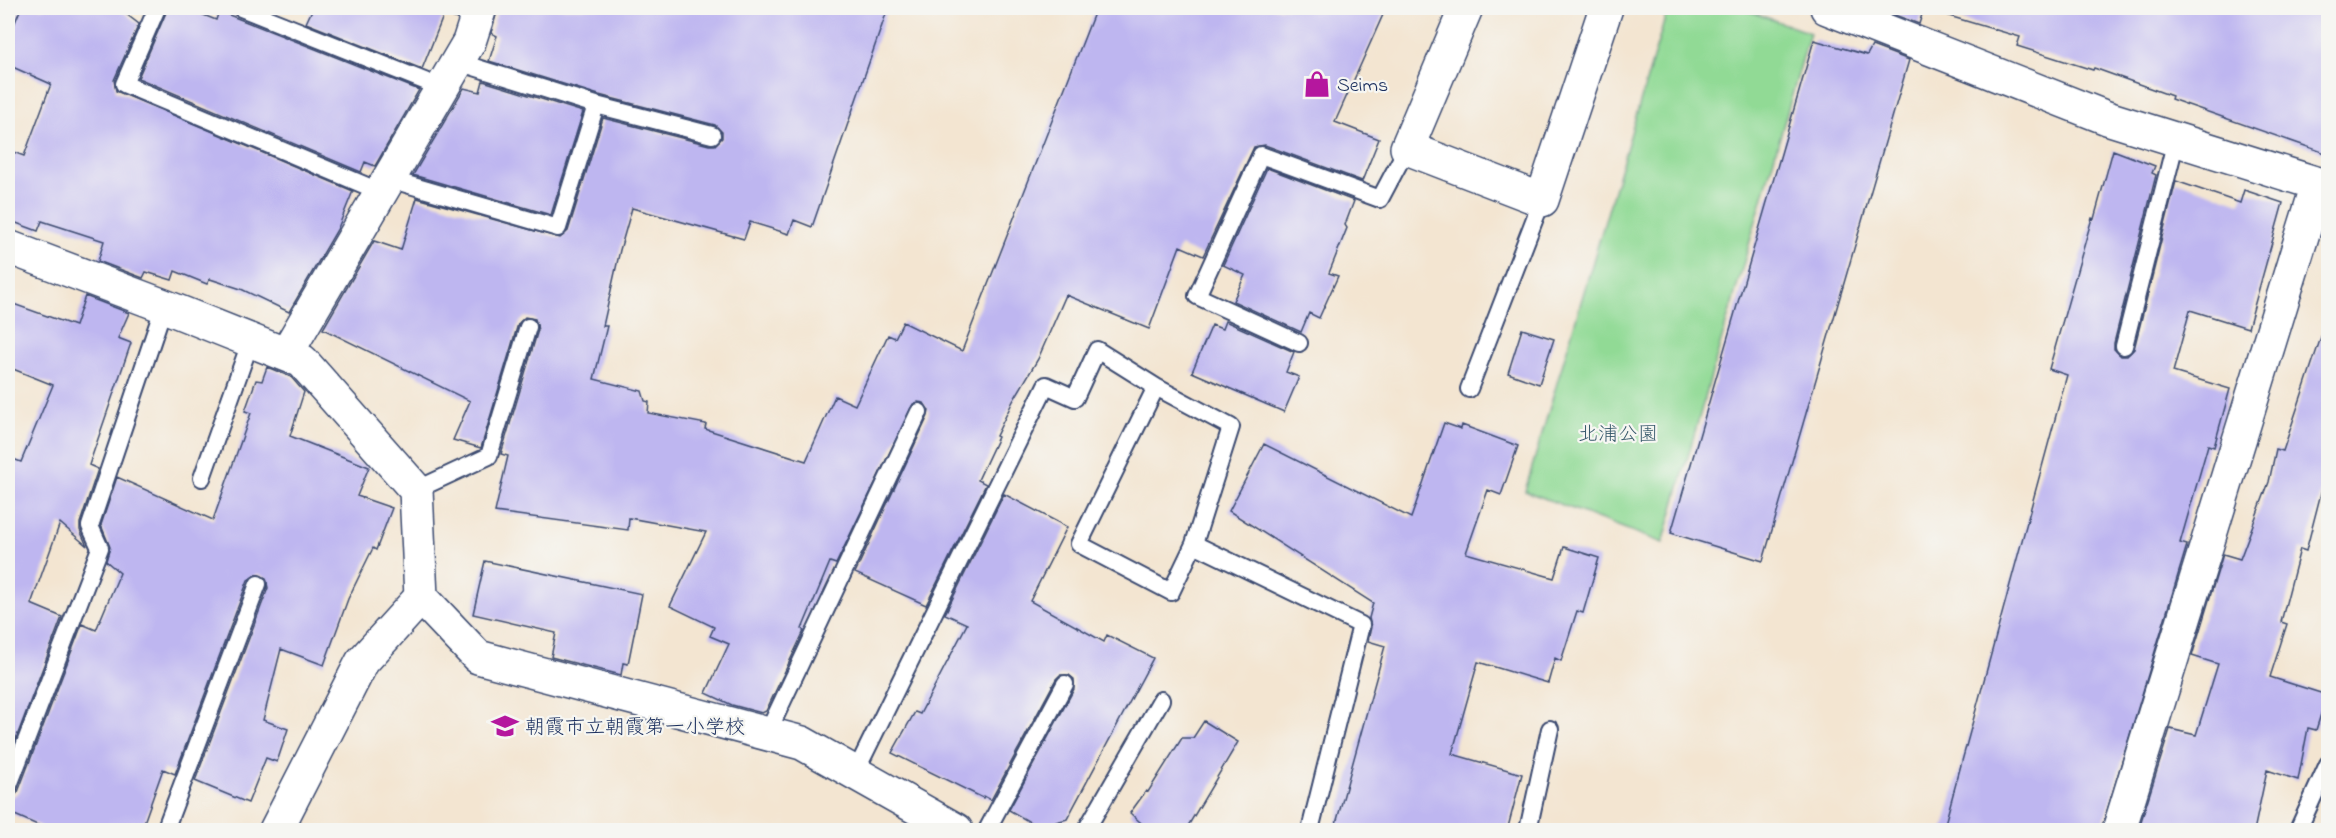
<svg xmlns="http://www.w3.org/2000/svg" width="2336" height="838" viewBox="0 0 2336 838" font-family="'Indie Flower','Klee One',sans-serif">
  <style>
    .green { fill: #91da95; stroke: #56847a; stroke-width: 1.5 }
    .building { fill: #beb6f0 }
    .lines { fill: none; stroke-linecap: round; stroke-linejoin: round }
    .service-casing { stroke: #3b4a6f; stroke-width: 20 }
    .minor-casing { stroke: #3b4a6f; stroke-width: 36 }
    .tertiary-casing { stroke: #3b4a6f; stroke-width: 36 }
    .service { stroke: #fff; stroke-width: 16 }
    .minor { stroke: #fff; stroke-width: 33 }
    .tertiary { stroke: #fff; stroke-width: 33 }
    .labels { text-anchor: middle; stroke-width: 4.5; stroke-linejoin: round; paint-order: stroke }
    .poi-label { font-size: 20px; fill: #1b2f5e; stroke: #f6f6f2; text-anchor: start }
    .park-label { font-size: 20px; fill: #385a6c; stroke: #f6f6f2 }
  </style>
  <rect width="100%" height="100%" fill="#f6f6f2"/>
  <filter id="ink" filterUnits="userSpaceOnUse"><feTurbulence type="fractalNoise" baseFrequency=".0167" numOctaves="2"/><feDisplacementMap in="SourceGraphic" scale="12" xChannelSelector="R" yChannelSelector="G"/><feConvolveMatrix kernelMatrix="1 2 1 2 8 2 1 2 1" color-interpolation-filters="sRGB"/></filter>
  <filter id="wash" filterUnits="userSpaceOnUse"><feTurbulence type="fractalNoise" baseFrequency=".008" numOctaves="4" result="noise"/><feDisplacementMap in="SourceGraphic" scale="24" xChannelSelector="R" yChannelSelector="G"/><feGaussianBlur stdDeviation="1.35" result="paint"/><feColorMatrix in="noise" values="0 0 0 0 0 0 0 0 0 0 0 0 0 0 0 0 0 1.4 0 .05"/><feComposite in="paint" operator="in"/></filter>
  <g filter="url(#wash)">
    <rect width="100%" height="100%" fill="#f3e5d1"/>
    <path class="green" d="M 1668,8 L 1740,8 L 1810,33 L 1663,543 L 1525,491 Z"/>
    <g id="blocks">
      <path class="building" d="M 21,8 L 118,8 L 139,24 L 114,80 L 116,91 L 353,191 L 338,228 L 289,312 L 241,289 L 210,279 L 207,284 L 175,271 L 172,280 L 146,272 L 143,278 L 98,261 L 104,241 L 42,221 L 38,231 L 8,220 L 8,150 L 24,156 L 51,84 L 8,65 L 8,39 Z
        M 168,8 L 186,8 L 216,20 L 219,11 L 419,90 L 375,166 L 365,162 L 361,172 L 138,78 Z
        M 313,8 L 460,8 L 457,19 L 444,14 L 422,69 L 306,23 Z
        M 498,8 L 888,8 L 812,227 L 794,220 L 789,234 L 750,222 L 744,239 L 632,208 L 620,250 L 603,326 L 607,326 L 594,379 L 642,391 L 645,401 L 649,402 L 648,413 L 706,424 L 705,429 L 806,461 L 835,396 L 855,405 L 888,335 L 895,338 L 903,322 L 962,351 L 1096,8 L 1386,8 L 1335,122 L 1379,139 L 1362,181 L 1265,145 L 1254,147 L 1203,256 L 1180,246 L 1149,329 L 1066,295 L 1038,359 L 1013,401 L 996,436 L 998,437 L 978,480 L 986,484 L 926,605 L 855,573 L 928,416 L 929,411 L 924,403 L 918,402 L 913,404 L 836,564 L 830,562 L 802,629 L 804,631 L 766,711 L 762,713 L 732,705 L 706,693 L 729,644 L 710,636 L 714,627 L 670,606 L 706,532 L 629,518 L 628,530 L 495,512 L 508,456 L 501,454 L 538,330 L 535,319 L 525,317 L 518,324 L 481,448 L 453,440 L 470,401 L 323,329 L 374,241 L 401,250 L 417,198 L 560,238 L 568,231 L 603,118 L 709,145 L 715,145 L 722,138 L 722,132 L 715,125 L 599,95 L 489,61 L 497,36 L 491,33 Z
        M 1896,8 L 1924,8 L 1919,24 L 1892,14 Z
        M 1951,8 L 2328,8 L 2328,154 L 2171,99 L 2172,96 L 2094,68 L 2093,70 L 2017,46 L 2020,37 L 1949,16 Z
        M 1814,40 L 1867,55 L 1872,46 L 1909,60 L 1763,561 L 1671,533 Z
        M 483,81 L 583,112 L 551,215 L 413,175 L 464,88 L 480,92 Z
        M 2113,150 L 2155,166 L 2152,173 L 2156,175 L 2114,343 L 2114,349 L 2121,356 L 2127,356 L 2134,349 L 2176,181 L 2240,203 L 2244,190 L 2283,203 L 2248,328 L 2190,310 L 2173,372 L 2230,389 L 2214,447 L 2208,445 L 2180,543 L 2187,545 L 2101,831 L 1943,831 L 2067,375 L 2049,369 L 2092,218 L 2094,219 Z
        M 1267,168 L 1354,201 L 1345,225 L 1347,228 L 1329,273 L 1338,276 L 1319,318 L 1309,313 L 1301,332 L 1233,301 L 1245,275 L 1223,265 Z
        M 85,296 L 129,313 L 118,338 L 131,343 L 89,465 L 98,469 L 80,523 L 80,530 L 87,546 L 60,523 L 31,604 L 62,617 L 8,760 L 8,457 L 21,462 L 53,385 L 8,367 L 8,302 L 75,326 Z
        M 1225,321 L 1294,352 L 1286,372 L 1299,377 L 1284,412 L 1192,372 L 1212,325 L 1222,329 Z
        M 1522,329 L 1554,339 L 1539,384 L 1508,373 Z
        M 2323,331 L 2328,332 L 2328,466 L 2306,551 L 2300,549 L 2281,622 L 2287,624 L 2270,677 L 2327,695 L 2316,730 L 2308,728 L 2298,780 L 2267,770 L 2254,831 L 2138,831 L 2170,729 L 2196,735 L 2218,664 L 2192,656 L 2223,554 L 2240,559 L 2269,482 L 2276,449 L 2283,451 Z
        M 267,367 L 291,377 L 304,392 L 290,436 L 369,467 L 357,496 L 392,508 L 376,550 L 373,548 L 348,599 L 324,665 L 281,649 L 263,720 L 288,729 L 277,762 L 266,758 L 248,803 L 195,781 L 268,588 L 266,578 L 257,574 L 248,580 L 175,774 L 163,769 L 141,831 L 51,831 L 8,812 L 8,798 L 14,796 L 18,792 L 82,624 L 96,630 L 120,573 L 106,561 L 110,547 L 101,525 L 117,477 L 213,520 L 251,413 L 245,411 L 256,380 L 262,381 Z
        M 1444,423 L 1461,429 L 1462,425 L 1518,446 L 1501,495 L 1488,490 L 1466,553 L 1554,578 L 1564,547 L 1599,558 L 1583,613 L 1577,611 L 1561,661 L 1555,658 L 1548,683 L 1478,662 L 1452,754 L 1522,774 L 1507,831 L 1334,831 L 1385,646 L 1368,641 L 1371,627 L 1369,618 L 1373,603 L 1229,511 L 1264,444 L 1411,518 Z
        M 1004,494 L 1067,527 L 1030,601 L 1104,642 L 1107,635 L 1153,658 L 1067,819 L 1056,822 L 1049,831 L 1045,831 L 1009,810 L 1074,689 L 1074,679 L 1069,675 L 1060,675 L 1056,679 L 991,800 L 984,796 L 983,798 L 892,753 L 915,712 L 920,714 L 967,624 L 945,614 Z
        M 485,561 L 642,594 L 628,664 L 623,663 L 621,675 L 551,657 L 556,633 L 473,614 Z
        M 1204,721 L 1238,742 L 1185,831 L 1150,831 L 1130,813 L 1146,791 L 1148,792 L 1182,738 L 1193,738 Z"/>
    </g>
  </g>
  <g filter="url(#ink)">
    <use href="#blocks" fill-opacity="0" stroke="#3b4a6f" stroke-width="1.5"/>
    <g class="lines">
      <defs>
        <path id="service" d="M 157,8 L 124,84 L 381,192
          M 241,8 L 442,88
          M 458,62 L 596,105 L 712,135
          M 389,179 L 558,228 L 596,105
          M 1299,343 L 1197,296 L 1261,155 L 1380,199 L 1407,148
          M 2124,346 L 2176,140
          M 1156,387 L 1231,427 L 1194,544
          M 1469,389 L 1542,200
          M 202,478 L 251,340
          M 416,490 L 489,456 L 528,327
          M 767,734 L 919,412
          M 855,773 L 1046,385 L 1075,398 L 1097,350 L 1156,387 L 1079,544 L 1171,592 L 1194,544 L 1361,625 L 1310,830
          M 8,788 L 100,548 L 90,526 L 164,306
          M 165,830 L 258,584
          M 987,830 L 1065,684
          M 1086,830 L 1161,700
          M 1528,830 L 1550,729
          M 2298,830 L 2328,764"/>
        <path id="minor" d="M 1466,8 L 1407,148 L 1542,200 L 1606,8
          M 1827,8 L 2107,118 L 2328,187
          M 286,354 L 469,42 L 480,8
          M 276,830 L 362,662 L 421,597
          M 2119,830 L 2318,184"/>
        <path id="tertiary" d="M 8,247 L 164,306 L 302,361 L 416,490 L 421,597 L 478,657 L 802,743 L 956,830"/>
      </defs>
      <use href="#service" class="service-casing"/>
      <use href="#minor" class="minor-casing"/>
      <use href="#tertiary" class="tertiary-casing"/>
      <use href="#service" class="service"/>
      <use href="#minor" class="minor"/>
      <use href="#tertiary" class="tertiary"/>
    </g>
  </g>
  <defs>
    <symbol id="shop-bare" viewBox="-9 -9 18 18"><path d="M-5-2.5h2.3a2.7 3.5 0 0 1 5.4 0H5L5.5 6h-11ZM-1.5-2.5h3a1.5 2.3 0 0 0-3 0Z" fill="#b5179e" stroke="#f6f6f2" stroke-width="2.5" paint-order="stroke"/></symbol>
    <symbol id="school-bare" viewBox="-9 -9 18 18"><path d="M0-5L7-2L0 1L-7-2ZM-4 1L0 2.5L4 1V4Q0 6-4 4Z" fill="#b5179e" stroke="#f6f6f2" stroke-width="2.5" paint-order="stroke"/></symbol>
  </defs>
  <g fill-rule="evenodd">
    <use href="#shop-bare" x="1298" y="65" width="38" height="38"/>
    <use href="#school-bare" x="486" y="707" width="38" height="38"/>
  </g>
  <g class="labels">
    <g class="poi-label">
      <text x="1337" y="91">Seims</text>
      <text x="525" y="733">朝霞市立朝霞第一小学校</text>
    </g>
    <g class="park-label">
      <text x="1618" y="440">北浦公園</text>
    </g>
  </g>
  <rect width="2336" height="838" fill="none" stroke="#f6f6f2" stroke-width="30"/>
</svg>
